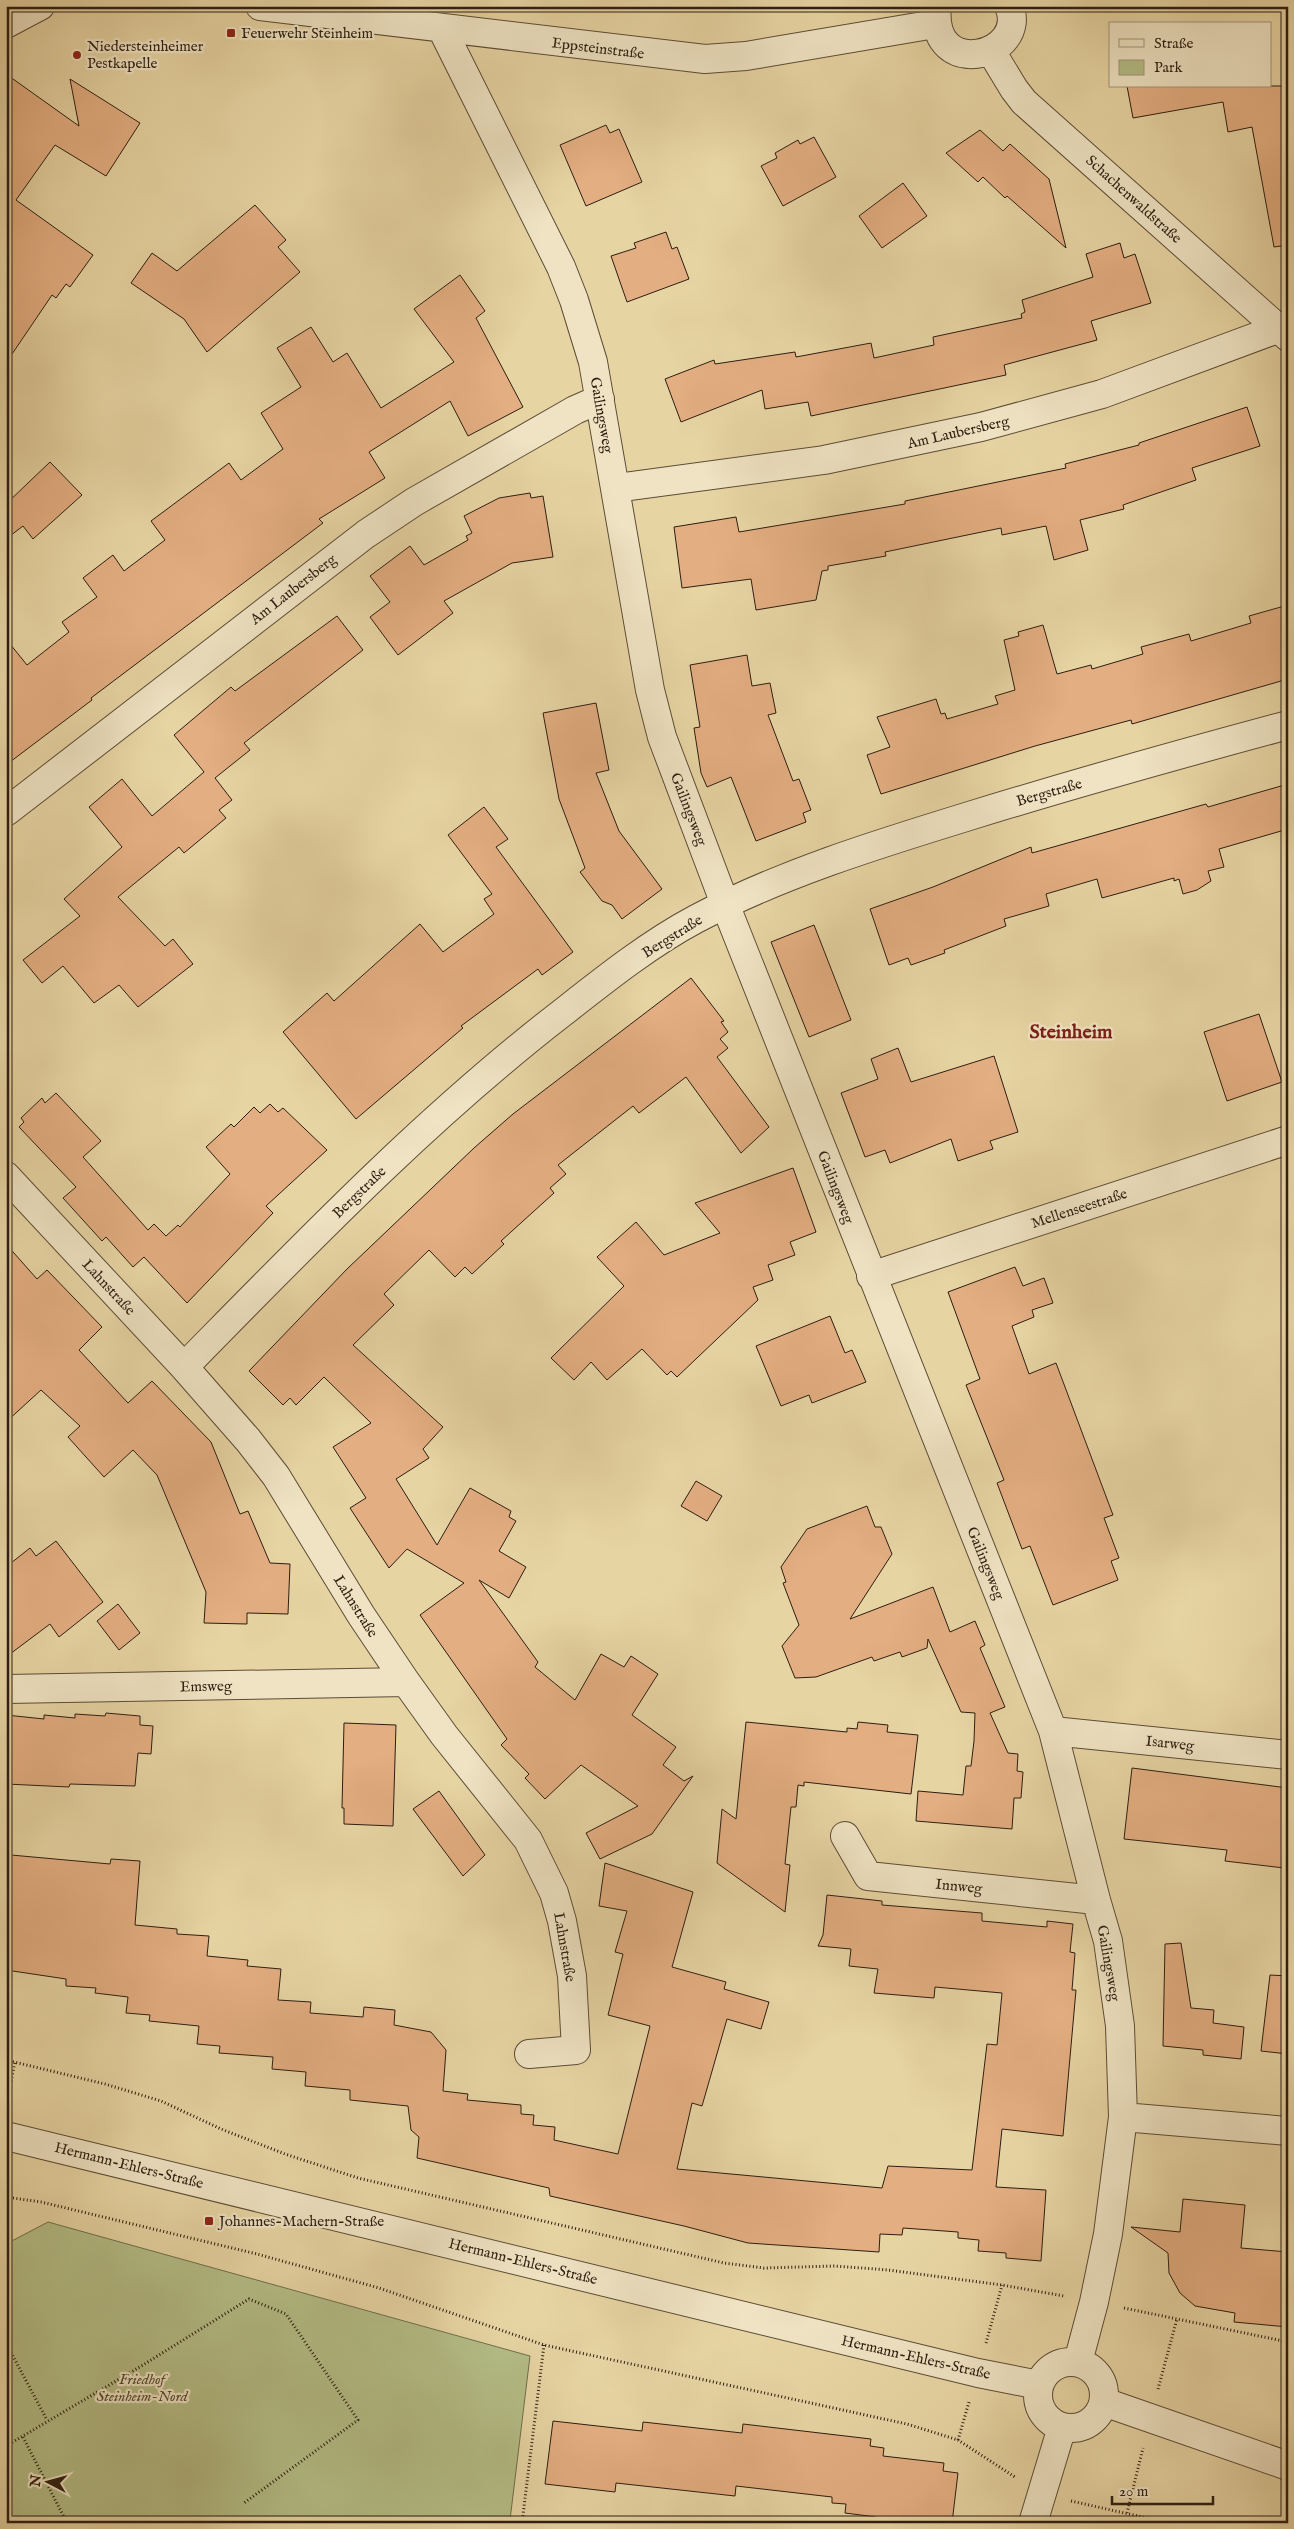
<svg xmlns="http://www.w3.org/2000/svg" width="1294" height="2529" viewBox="0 0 1294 2529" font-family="'IM FELL English',serif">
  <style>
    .green { fill: #b4bd86; stroke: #706e4c }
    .building { fill: #e3ae81; stroke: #2d1e12 }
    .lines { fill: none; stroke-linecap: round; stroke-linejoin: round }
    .minor-casing { stroke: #5c4c36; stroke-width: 30 }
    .path { stroke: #2d1e12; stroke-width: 3; stroke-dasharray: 1 2.5; stroke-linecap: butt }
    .minor { stroke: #efe3c3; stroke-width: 28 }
    .poi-dot { fill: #8f2418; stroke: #efe3c3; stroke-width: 2 }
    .labels { text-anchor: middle; stroke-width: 4.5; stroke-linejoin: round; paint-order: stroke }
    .poi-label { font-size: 15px; fill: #2d1e12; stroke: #efe3c3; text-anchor: start }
    .street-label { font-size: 15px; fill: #2d1e12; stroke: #efe3c3 }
    .park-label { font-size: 15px; font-style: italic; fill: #4f462f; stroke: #efe3c3 }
    .district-label { font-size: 20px; font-weight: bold; fill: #7a1f14; stroke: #efe3c3 }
  </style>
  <rect width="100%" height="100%" fill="#e7d4a3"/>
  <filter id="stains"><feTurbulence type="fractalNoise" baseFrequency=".004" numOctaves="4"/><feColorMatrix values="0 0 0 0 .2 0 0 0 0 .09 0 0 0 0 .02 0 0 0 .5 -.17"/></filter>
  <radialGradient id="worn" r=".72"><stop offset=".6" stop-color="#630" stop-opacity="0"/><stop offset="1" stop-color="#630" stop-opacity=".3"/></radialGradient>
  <path class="green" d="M 48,2222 L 530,2356 L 510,2520 L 508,2523 L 6,2523 L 6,2244 Z"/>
  <path class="building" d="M 6,74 L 79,126 L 70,79 L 140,123 L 106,176 L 55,145 L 16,200 L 93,255 L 70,287 L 66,284 L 56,298 L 52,295 L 6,363 Z
    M 1127,86 L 1288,86 L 1288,245 L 1274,247 L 1252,127 L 1228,132 L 1223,102 L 1133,118 Z
    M 606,125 L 610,133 L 619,129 L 642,182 L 586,206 L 560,145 Z
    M 980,130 L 1003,151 L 1010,144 L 1049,179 L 1066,248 L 1007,196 L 1005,198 L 983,177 L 978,182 L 946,153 Z
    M 814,137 L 836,177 L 783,206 L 761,166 L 777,158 L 775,153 L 798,140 L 800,144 Z
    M 903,183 L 927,216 L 882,248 L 859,216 Z
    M 255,205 L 286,240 L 278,247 L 300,272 L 207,352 L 184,319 L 131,283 L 152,253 L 177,271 Z
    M 666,232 L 672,249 L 677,247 L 689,279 L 627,302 L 611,256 L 636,248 L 634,243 Z
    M 1120,243 L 1124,258 L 1135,254 L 1151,303 L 1091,321 L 1097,340 L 1004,365 L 1006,375 L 811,416 L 808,402 L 765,409 L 762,390 L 681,422 L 665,379 L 714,360 L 715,364 L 795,352 L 796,357 L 871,343 L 874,358 L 934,345 L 933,337 L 1022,318 L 1021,314 L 1025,312 L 1022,300 L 1093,277 L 1086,254 Z
    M 460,275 L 485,311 L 476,318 L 523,407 L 468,436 L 450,401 L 369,452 L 385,478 L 319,519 L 323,523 L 91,698 L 92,700 L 6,765 L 6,639 L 27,665 L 69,632 L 62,622 L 97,597 L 83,578 L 113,555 L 124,571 L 165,540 L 151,521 L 229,463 L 241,480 L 283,449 L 261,413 L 301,387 L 277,348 L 311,327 L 333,362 L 347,353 L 381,408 L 454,362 L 414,309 Z
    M 1247,407 L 1260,446 L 1192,468 L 1196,480 L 1123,505 L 1124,509 L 1080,520 L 1088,550 L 1054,560 L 1046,526 L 1002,535 L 1001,528 L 885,552 L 886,556 L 828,566 L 828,570 L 822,571 L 816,600 L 756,610 L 751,579 L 682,588 L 674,527 L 736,517 L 739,532 L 905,504 L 905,501 L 1066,468 L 1065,464 L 1139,445 L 1139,443 Z
    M 50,462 L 82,495 L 33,539 L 23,526 L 6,539 L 6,504 Z
    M 530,493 L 531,498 L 543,496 L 553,557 L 512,563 L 444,601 L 453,613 L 398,655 L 370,617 L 390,602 L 370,576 L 410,546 L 424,565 L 468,540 L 466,536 L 472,533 L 464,516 L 499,498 Z
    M 1288,605 L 1288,679 L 1132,724 L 1131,720 L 1035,746 L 881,794 L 867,755 L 890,747 L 877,717 L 936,699 L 941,714 L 945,713 L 947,719 L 998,704 L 995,696 L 1015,690 L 1004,640 L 1019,636 L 1018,632 L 1043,625 L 1057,674 L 1091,665 L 1092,669 L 1143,654 L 1141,647 L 1189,634 L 1191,641 L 1251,623 L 1249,616 Z
    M 337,616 L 363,650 L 244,743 L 250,750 L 215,778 L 232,800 L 219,810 L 226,818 L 184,853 L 179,847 L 118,897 L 165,946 L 173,939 L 193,964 L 138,1007 L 119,985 L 94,1003 L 63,966 L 42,983 L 23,960 L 80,916 L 64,899 L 122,847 L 89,807 L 122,779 L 152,816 L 204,772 L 174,735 L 231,687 L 235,691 Z
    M 747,655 L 752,686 L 770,683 L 776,713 L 768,715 L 793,781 L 799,779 L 811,810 L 803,813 L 806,822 L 756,841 L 731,777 L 707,787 L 701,773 L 694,728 L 700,727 L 690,665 Z
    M 596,703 L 609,770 L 596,773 L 619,831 L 662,889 L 622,919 L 612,905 L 602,901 L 580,872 L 585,868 L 559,799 L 543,713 Z
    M 1288,784 L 1288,829 L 1219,849 L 1224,867 L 1208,871 L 1211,881 L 1197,890 L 1183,894 L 1179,879 L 1174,881 L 1174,878 L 1102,898 L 1097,879 L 1046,894 L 1049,906 L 1004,919 L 1006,926 L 944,950 L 945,953 L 911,965 L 908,958 L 889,965 L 870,909 L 933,887 L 1031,847 L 1032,853 L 1206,804 L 1208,807 Z
    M 484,807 L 508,839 L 496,847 L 573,952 L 542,975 L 538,969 L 461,1026 L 463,1028 L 356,1119 L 283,1032 L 327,993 L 334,1001 L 420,924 L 443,952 L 494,914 L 484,899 L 492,894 L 448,835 Z
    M 814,925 L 851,1020 L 809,1037 L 771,942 Z
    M 691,978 L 724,1021 L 721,1022 L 728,1032 L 720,1039 L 728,1048 L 717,1057 L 769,1127 L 741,1153 L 686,1077 L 639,1113 L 633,1106 L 558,1165 L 566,1174 L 550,1188 L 554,1193 L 501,1241 L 504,1244 L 472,1274 L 465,1267 L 455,1277 L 429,1250 L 384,1294 L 394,1305 L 353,1345 L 443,1427 L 423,1449 L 429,1458 L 396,1479 L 437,1545 L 470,1488 L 511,1511 L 509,1517 L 516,1521 L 499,1551 L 526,1567 L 509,1598 L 479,1580 L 538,1662 L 535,1667 L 575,1700 L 601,1654 L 624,1667 L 631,1656 L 658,1674 L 632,1715 L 676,1747 L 663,1765 L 684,1781 L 693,1776 L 652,1834 L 600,1859 L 586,1833 L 638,1806 L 581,1765 L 545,1799 L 525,1778 L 529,1774 L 501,1745 L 507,1739 L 420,1615 L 464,1583 L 407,1549 L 389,1568 L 350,1508 L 366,1498 L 333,1447 L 371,1423 L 324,1377 L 296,1405 L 290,1398 L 283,1405 L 249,1371 L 347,1269 L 474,1148 L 513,1114 Z
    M 1259,1014 L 1282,1082 L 1227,1101 L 1204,1032 Z
    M 898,1048 L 911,1082 L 994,1056 L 1018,1132 L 990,1141 L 993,1149 L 958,1161 L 951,1139 L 890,1163 L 885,1150 L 865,1157 L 841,1093 L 878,1079 L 871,1059 Z
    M 56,1093 L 101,1141 L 83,1157 L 148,1230 L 154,1224 L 166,1236 L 178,1225 L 180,1227 L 230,1174 L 206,1147 L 231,1124 L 234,1127 L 254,1107 L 260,1113 L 270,1104 L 278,1112 L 283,1108 L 327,1150 L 266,1206 L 273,1213 L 187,1303 L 144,1257 L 133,1267 L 106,1237 L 102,1241 L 63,1198 L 76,1187 L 19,1127 L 24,1122 L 21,1118 L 42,1098 L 45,1103 Z
    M 793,1168 L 816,1232 L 790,1242 L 795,1255 L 768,1265 L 773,1280 L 753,1287 L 758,1300 L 677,1377 L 671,1371 L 667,1375 L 642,1349 L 607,1380 L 591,1362 L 574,1380 L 551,1358 L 624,1286 L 597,1257 L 636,1222 L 664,1255 L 720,1233 L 695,1203 Z
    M 6,1244 L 37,1279 L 47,1270 L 102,1327 L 79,1350 L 128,1403 L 152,1381 L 211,1442 L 240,1514 L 248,1511 L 270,1563 L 290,1564 L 288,1614 L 247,1613 L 247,1624 L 204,1623 L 206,1592 L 157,1475 L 133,1450 L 104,1477 L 68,1437 L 80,1426 L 41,1390 L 6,1422 Z
    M 1015,1267 L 1023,1286 L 1044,1278 L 1053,1303 L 1032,1310 L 1034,1317 L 1012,1326 L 1029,1374 L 1056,1363 L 1113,1515 L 1104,1518 L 1119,1558 L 1111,1561 L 1118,1580 L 1053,1605 L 1030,1546 L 1022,1549 L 997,1483 L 1004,1480 L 966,1385 L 980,1379 L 948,1292 Z
    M 830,1316 L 845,1353 L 852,1350 L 866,1382 L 812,1403 L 809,1395 L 781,1406 L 756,1346 Z
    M 696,1481 L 722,1496 L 707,1521 L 681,1506 Z
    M 867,1506 L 875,1527 L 881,1527 L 892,1554 L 850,1619 L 933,1587 L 950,1632 L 975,1621 L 985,1645 L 980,1648 L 1005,1707 L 990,1713 L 1008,1753 L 1018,1754 L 1017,1771 L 1023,1772 L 1021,1798 L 1014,1798 L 1012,1829 L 916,1821 L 918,1791 L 963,1795 L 966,1766 L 971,1766 L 974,1741 L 975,1713 L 961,1712 L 928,1639 L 927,1648 L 902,1657 L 900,1652 L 874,1661 L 872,1657 L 816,1677 L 795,1678 L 782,1646 L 799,1625 L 783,1583 L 786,1582 L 781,1567 L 807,1529 Z
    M 56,1541 L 103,1602 L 59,1637 L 50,1624 L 6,1657 L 6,1567 L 30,1548 L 36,1556 Z
    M 118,1604 L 140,1633 L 119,1650 L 97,1621 Z
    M 106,1713 L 140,1716 L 140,1725 L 153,1726 L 151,1754 L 138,1753 L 135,1786 L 70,1784 L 69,1787 L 6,1784 L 6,1715 L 44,1719 L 44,1715 L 75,1718 L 75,1714 L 105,1716 Z
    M 746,1722 L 847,1732 L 847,1728 L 857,1729 L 858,1722 L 888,1725 L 887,1732 L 918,1735 L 911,1794 L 804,1782 L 804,1786 L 798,1785 L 796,1807 L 791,1807 L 785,1864 L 790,1865 L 785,1912 L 717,1863 L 722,1809 L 736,1819 Z
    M 344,1723 L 396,1725 L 393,1826 L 344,1824 L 344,1808 L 342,1808 Z
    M 1132,1768 L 1288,1788 L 1288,1854 L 1285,1854 L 1284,1868 L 1225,1861 L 1227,1850 L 1124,1839 Z
    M 439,1791 L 485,1855 L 463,1876 L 413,1809 Z
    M 11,1855 L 110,1864 L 111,1859 L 140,1861 L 135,1925 L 177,1929 L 177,1934 L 209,1936 L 207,1956 L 248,1960 L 247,1966 L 281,1969 L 278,2000 L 311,2002 L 310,2013 L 363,2017 L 364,2007 L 395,2010 L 394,2025 L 431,2032 L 446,2050 L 443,2091 L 468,2094 L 467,2100 L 521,2105 L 521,2114 L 534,2115 L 533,2125 L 555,2127 L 554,2140 L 618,2154 L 650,2026 L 608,2015 L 623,1954 L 615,1952 L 627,1911 L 599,1906 L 605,1863 L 693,1892 L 672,1967 L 726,1982 L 724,1989 L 769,2002 L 761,2029 L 727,2019 L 702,2106 L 692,2103 L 677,2169 L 882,2188 L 888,2166 L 972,2170 L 987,2044 L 997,2045 L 1002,1993 L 935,1987 L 934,1998 L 874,1993 L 878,1969 L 849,1966 L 851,1949 L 818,1946 L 823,1935 L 827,1895 L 882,1901 L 882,1905 L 982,1913 L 982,1921 L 1047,1927 L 1047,1921 L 1073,1924 L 1070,1952 L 1075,1953 L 1072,1990 L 1076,1990 L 1063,2136 L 1002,2129 L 996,2187 L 1046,2190 L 1041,2261 L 1006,2258 L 1006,2253 L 978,2251 L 979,2240 L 958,2238 L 958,2232 L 903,2228 L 902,2235 L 880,2234 L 879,2252 L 748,2243 L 684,2226 L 550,2196 L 549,2188 L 417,2158 L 419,2137 L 411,2130 L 408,2106 L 350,2100 L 350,2090 L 305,2086 L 306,2072 L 272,2069 L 273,2057 L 219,2053 L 220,2046 L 197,2044 L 199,2026 L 149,2021 L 150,2015 L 126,2013 L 128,1997 L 95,1993 L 96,1988 L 66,1986 L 66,1979 L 6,1970 Z
    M 1181,1943 L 1191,2008 L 1214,2010 L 1213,2023 L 1244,2027 L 1241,2059 L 1203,2055 L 1203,2050 L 1163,2046 L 1165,1944 Z
    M 1270,1975 L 1288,1976 L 1288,2054 L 1261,2051 Z
    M 1183,2199 L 1245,2205 L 1241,2248 L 1288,2252 L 1288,2327 L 1234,2322 L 1235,2313 L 1195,2306 L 1180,2293 L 1169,2273 L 1168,2253 L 1131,2227 L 1180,2232 Z
    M 553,2421 L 642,2431 L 643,2422 L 742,2433 L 743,2424 L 871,2439 L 870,2446 L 884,2448 L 883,2456 L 944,2463 L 943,2471 L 958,2473 L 952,2523 L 875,2523 L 876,2517 L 845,2513 L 846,2504 L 832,2503 L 832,2497 L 736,2486 L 735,2496 L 616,2483 L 615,2492 L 545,2484 Z"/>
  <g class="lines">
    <defs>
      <path id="minor" d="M 260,6 L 705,59 L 746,56 L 935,24
        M 937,6 C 929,83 1030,56 1009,6
        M 6,24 L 40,6
        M 442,29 L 561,267 L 574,300 L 593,362 L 650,690 L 662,737 L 725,904 L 1053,1731 L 1096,1900 L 1108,1941 L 1120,2026 L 1123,2117 L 1108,2234 L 1094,2302 L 1078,2362
        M 991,51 L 1014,89 L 1024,102 L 1288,337
        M 616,488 L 824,460 L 981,427 L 1102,394 L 1288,325
        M 6,812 L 366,534 L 414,502 L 575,410 L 600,399
        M 6,1176 L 184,1367 L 248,1440 L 276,1476 L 361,1615 L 406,1682 L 444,1735 L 528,1840 L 554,1893 L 562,1921 L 572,1976 L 576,2050 L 529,2054
        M 871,1276 L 1288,1140
        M 184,1367 C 305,1244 425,1119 562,1013 C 604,980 649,944 696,919 C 781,874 875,845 966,817 C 1073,784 1180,754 1288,725
        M 6,1689 L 406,1682
        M 1053,1731 L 1288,1755
        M 845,1836 L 868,1876 L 1096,1900
        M 1123,2117 L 1288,2131
        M 6,2136 L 978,2373 L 1039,2385
        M1038 2395a33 33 0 1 1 66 0a33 33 0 1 1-66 0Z
        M 1104,2402 L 1288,2466
        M 1033,2523 L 1062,2427"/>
    </defs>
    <use href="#minor" class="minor-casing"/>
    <path class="path" d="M 6,2060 L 105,2084 L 161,2101 L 221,2129 L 285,2154 L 358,2178 L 724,2263 L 764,2268 L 835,2266 L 888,2270 L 1002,2285 L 1064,2296
      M 6,2105 L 15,2062
      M 6,2197 L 41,2202 L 257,2254 L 379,2288 L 544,2345 L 907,2424 L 958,2440 L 1015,2477
      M 1124,2308 L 1288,2342
      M 6,2343 L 47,2420
      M 986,2343 L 1002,2285
      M 1158,2389 L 1177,2319
      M 23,2437 L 67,2523
      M 958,2440 L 969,2402
      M 6,2446 L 143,2365 L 249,2299 L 286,2314 L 358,2420 L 244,2503
      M 1071,2501 L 1169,2523
      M 1127,2513 L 1143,2448
      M 522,2523 L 544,2345"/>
    <use href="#minor" class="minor"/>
  </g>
  <g class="poi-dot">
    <rect x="226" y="28" width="10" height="10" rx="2.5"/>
    <circle cx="77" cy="55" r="5"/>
    <rect x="204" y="2216" width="10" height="10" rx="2.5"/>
  </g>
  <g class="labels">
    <g class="poi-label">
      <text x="241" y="38">Feuerwehr Steinheim</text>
      <text x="87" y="51">Niedersteinheimer<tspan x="87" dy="17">Pestkapelle</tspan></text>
      <text x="219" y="2226">Johannes-Machern-Straße</text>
    </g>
    <g class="street-label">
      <text transform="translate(598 48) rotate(7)" y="5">Eppsteinstraße</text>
      <text transform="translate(1134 199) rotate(42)" y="5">Schachenwaldstraße</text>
      <text transform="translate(602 415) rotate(80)" y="5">Gailingsweg</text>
      <text transform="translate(958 432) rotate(-13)" y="5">Am Laubersberg</text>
      <text transform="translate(293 589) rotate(-38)" y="5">Am Laubersberg</text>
      <text transform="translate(1049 792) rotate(-16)" y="5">Bergstraße</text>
      <text transform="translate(689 809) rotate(69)" y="5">Gailingsweg</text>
      <text transform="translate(672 936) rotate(-32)" y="5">Bergstraße</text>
      <text transform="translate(836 1187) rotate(69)" y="5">Gailingsweg</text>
      <text transform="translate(359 1192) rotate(-44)" y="5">Bergstraße</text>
      <text transform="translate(1079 1208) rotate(-18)" y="5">Mellenseestraße</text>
      <text transform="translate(109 1287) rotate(47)" y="5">Lahnstraße</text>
      <text transform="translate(986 1563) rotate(68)" y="5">Gailingsweg</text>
      <text transform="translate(356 1606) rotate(58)" y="5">Lahnstraße</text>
      <text transform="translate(206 1686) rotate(-1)" y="5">Emsweg</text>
      <text transform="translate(1170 1743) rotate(6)" y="5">Isarweg</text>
      <text transform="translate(959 1886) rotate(6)" y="5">Innweg</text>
      <text transform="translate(565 1947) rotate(80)" y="5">Lahnstraße</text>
      <text transform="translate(1109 1963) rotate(80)" y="5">Gailingsweg</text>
      <text transform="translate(129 2165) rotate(14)" y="5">Hermann-Ehlers-Straße</text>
      <text transform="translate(523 2261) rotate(14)" y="5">Hermann-Ehlers-Straße</text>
      <text transform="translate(916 2357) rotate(13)" y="5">Hermann-Ehlers-Straße</text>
    </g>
    <g class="park-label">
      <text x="142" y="2384">Friedhof<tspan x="142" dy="17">Steinheim-Nord</tspan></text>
    </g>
    <g class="district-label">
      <text x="1071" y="1038">Steinheim</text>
    </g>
  </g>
  <rect width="1294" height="2529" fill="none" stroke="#e7d4a3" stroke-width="25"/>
  <rect x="8" y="8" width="1279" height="2514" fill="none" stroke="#2d1e12" stroke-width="2.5"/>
  <rect x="12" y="12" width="1269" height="2504" fill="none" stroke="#2d1e12"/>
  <rect x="1109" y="22" width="162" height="65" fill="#efe3c3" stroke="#a1947c"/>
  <rect x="1119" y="39" width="25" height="8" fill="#efe3c3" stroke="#a1947c"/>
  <text x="1154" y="48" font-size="15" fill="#2d1e12">Straße</text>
  <rect x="1119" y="60" width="25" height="15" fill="#b4bd86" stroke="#a1947c"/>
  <text x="1154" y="72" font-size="15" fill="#2d1e12">Park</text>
  <g transform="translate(48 2482) rotate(276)" stroke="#efe3c3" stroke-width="4" paint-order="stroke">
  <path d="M0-4L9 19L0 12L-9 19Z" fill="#2d1e12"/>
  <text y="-8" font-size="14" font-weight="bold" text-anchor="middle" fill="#2d1e12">N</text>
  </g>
  <path d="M1112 2496v8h101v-8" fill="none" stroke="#2d1e12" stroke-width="2.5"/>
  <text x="1119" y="2496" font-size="15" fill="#2d1e12" stroke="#efe3c3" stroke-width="4" paint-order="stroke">20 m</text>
  <rect width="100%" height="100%" filter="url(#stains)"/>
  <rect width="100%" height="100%" fill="url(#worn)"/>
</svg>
